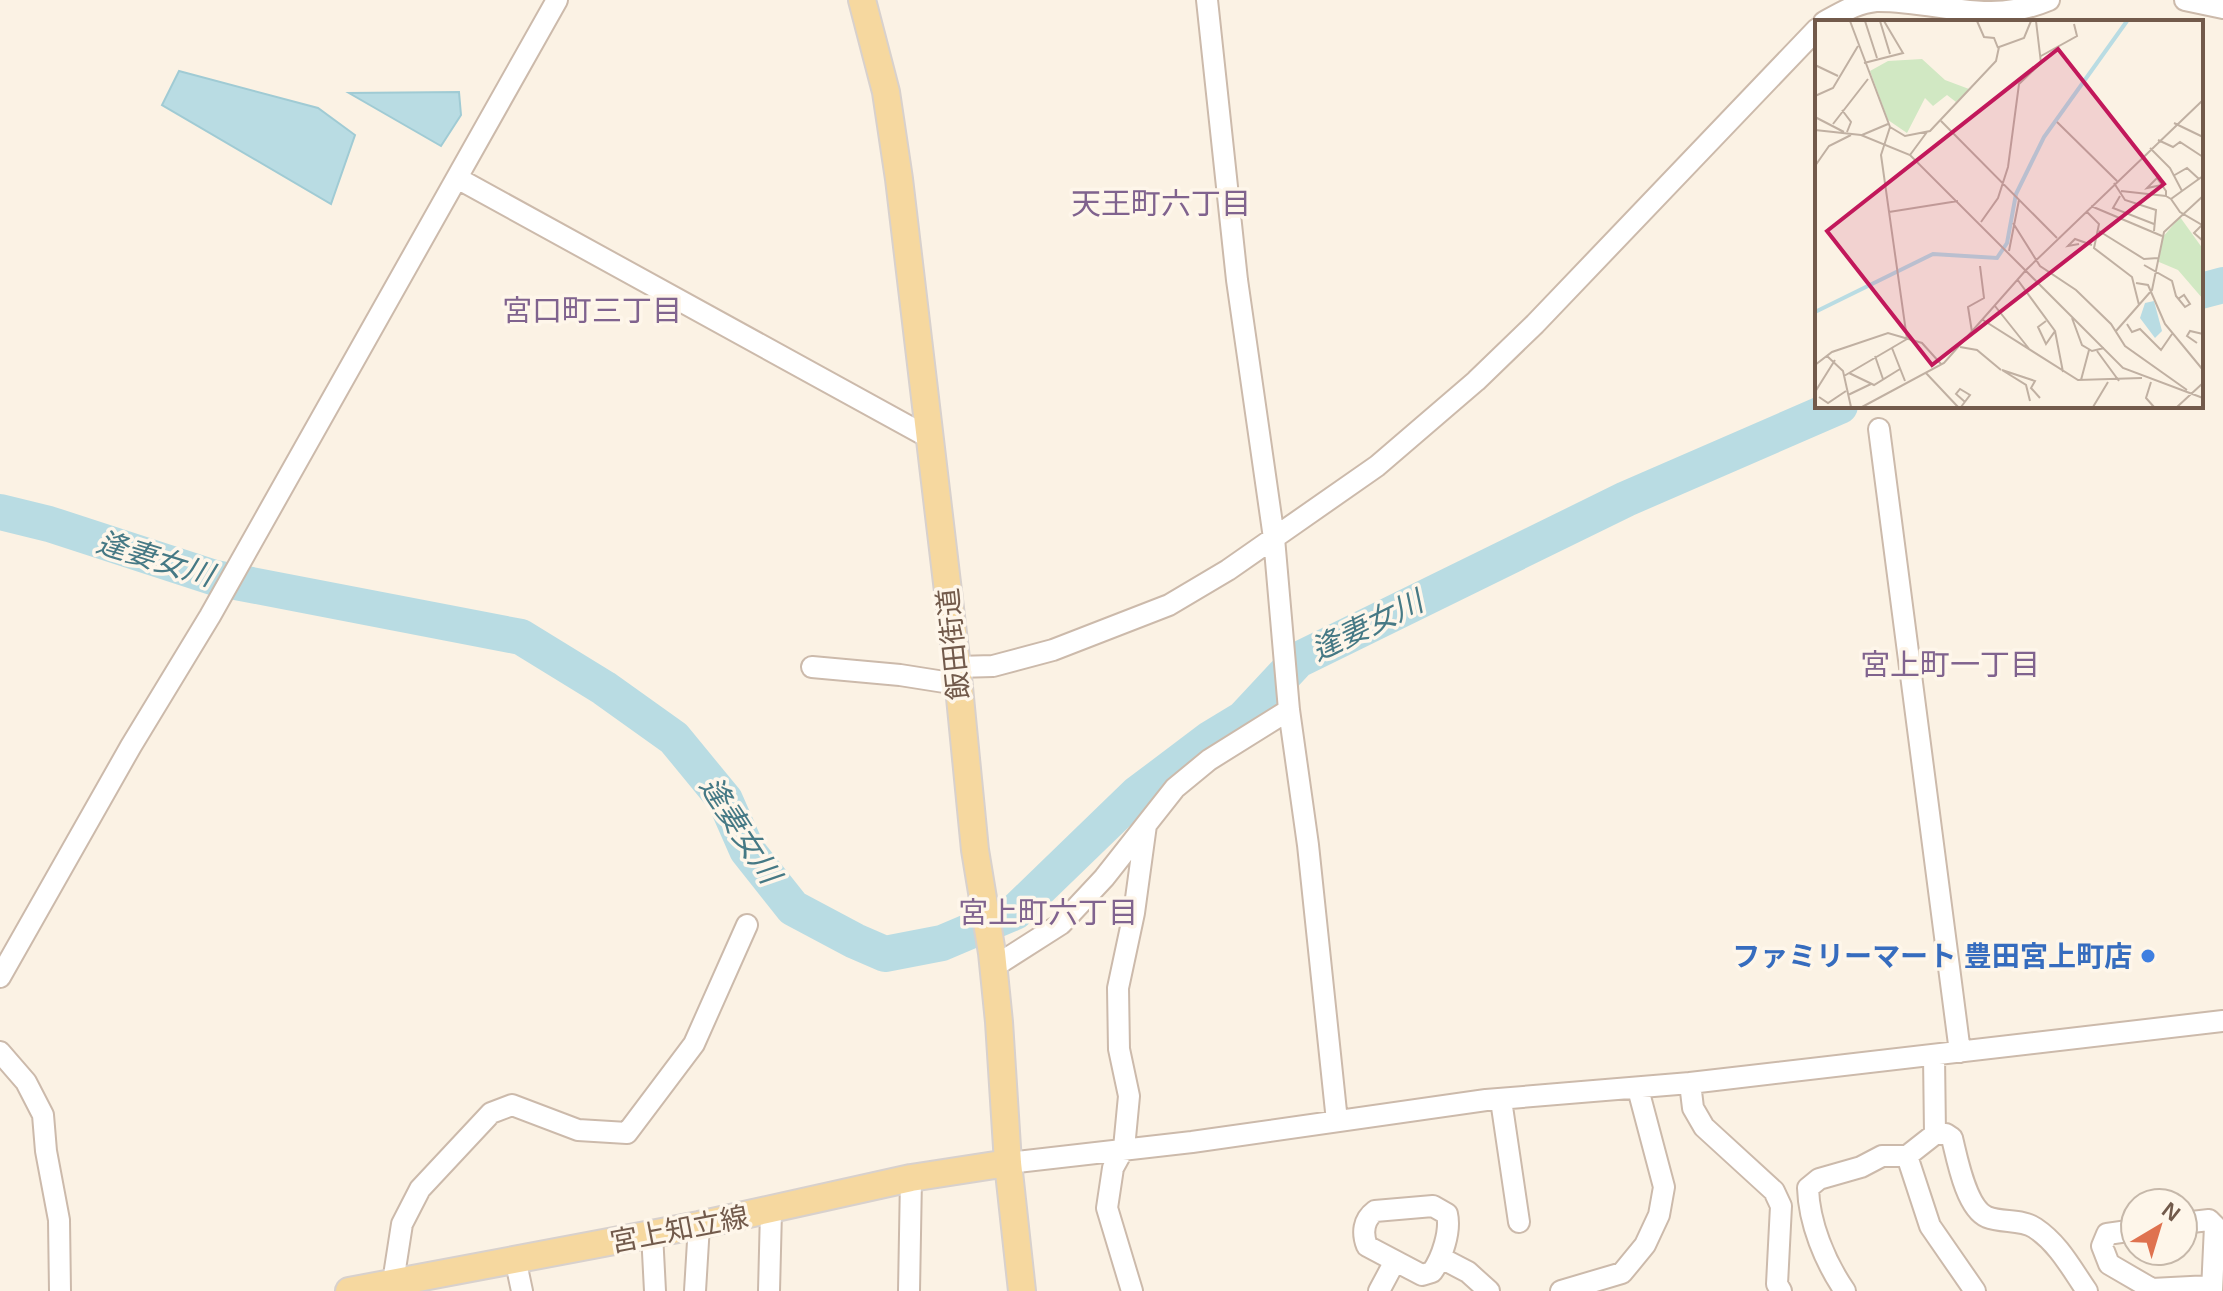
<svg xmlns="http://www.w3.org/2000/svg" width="2223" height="1291" viewBox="0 0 2223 1291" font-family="Helvetica,'Noto Sans JP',sans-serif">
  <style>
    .water { fill: #b9dce3; stroke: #a0cbd4; stroke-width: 2 }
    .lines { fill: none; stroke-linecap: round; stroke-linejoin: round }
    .river { stroke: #b9dce3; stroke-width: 36 }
    .minor-casing { stroke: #ccbaab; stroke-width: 24 }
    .major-casing { stroke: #d8d1cd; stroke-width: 30 }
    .minor { stroke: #fff; stroke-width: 20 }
    .major { stroke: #f6d89f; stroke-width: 26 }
    .shop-dot { fill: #3f7fe0; stroke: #fef6ea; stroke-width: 3 }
    .labels { text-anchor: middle; stroke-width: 7; stroke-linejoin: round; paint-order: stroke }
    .street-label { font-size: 28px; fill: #725a4b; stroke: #fef6ea }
    .shop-label { font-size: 28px; font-weight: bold; fill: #366cbe; stroke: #fef6ea; text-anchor: end }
    .neighbourhood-label { font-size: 30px; fill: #80638e; stroke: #fef6ea }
    .water-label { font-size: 30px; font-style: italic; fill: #467985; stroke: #fef6ea }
    .inset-river { fill: none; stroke: #b9dce3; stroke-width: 4 }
    .inset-road { fill: none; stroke: #c0b0a2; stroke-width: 2 }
    .view { fill: #c2185b; fill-opacity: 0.15; stroke: #c2185b; stroke-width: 4 }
    .inset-edge { fill: none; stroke: #725a4b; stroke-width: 4 }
  </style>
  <rect width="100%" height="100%" fill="#fbf2e4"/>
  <path class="water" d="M 179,71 L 318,108 L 355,135 L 331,204 L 162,105 Z
    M 459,92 L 461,115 L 441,146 L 349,93 Z"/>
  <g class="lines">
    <path class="river" d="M 2201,291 L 2223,285
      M 0,512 L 49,524 L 215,578 L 521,637 L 604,688 L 674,738 L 725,800 L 747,850 L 793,908 L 855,941 L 885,954 L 942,943 L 1015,912 L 1137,794 L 1210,739 L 1243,719 L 1298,660 L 1626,499 L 1840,406"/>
    <defs>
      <path id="minor" d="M 1207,0 L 1237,280 L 1274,538 L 1289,710 L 1308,845 L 1337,1121
        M 2185,0 L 2223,8
        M 1824,22 C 1841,13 1856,3 1876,1 C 1939,0 1985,27 2049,0
        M 457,178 L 928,437
        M 1879,429 L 1960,1052
        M 812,667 L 900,675 L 957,684
        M 957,667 L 993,666 L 1053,650 L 1169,605 L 1228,570 L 1377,466 L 1476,381 L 1535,324 L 1817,29
        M 992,968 L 1061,924 L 1104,878 L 1175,788 L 1209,760 L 1289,710
        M 0,977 L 131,746 L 210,616 L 557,0
        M 0,1052 L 26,1082 L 43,1115 L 46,1151 L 59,1220 L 60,1291
        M 1690,1083 L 1693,1108 L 1704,1127 L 1774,1191 L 1781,1206 L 1777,1284 L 1781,1291
        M 1501,1100 L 1519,1222
        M 1935,1134 L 1946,1134 L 1952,1138 C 1957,1158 1966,1208 1987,1217 C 2002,1223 2022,1219 2035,1228 C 2059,1244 2071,1268 2087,1291
        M 1907,1156 L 1930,1226 L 1975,1291
        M 1008,1163 L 1192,1142 L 1486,1100 L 1690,1083 L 2223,1021
        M 1433,1206 L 1447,1214 C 1451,1231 1442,1258 1432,1272 L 1422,1275 L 1367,1246 C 1362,1233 1363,1220 1375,1211 Z
        M 2183,1223 L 2209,1220 L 2215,1226 L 2212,1291
        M 2135,1230 L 2107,1234 L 2102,1246 L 2109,1264 L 2152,1289 L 2210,1286
        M 652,1233 L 655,1291
        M 515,1258 L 522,1291
        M 1441,1258 L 1468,1272 L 1489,1291
        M 393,1282 L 402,1224 L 420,1189 L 491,1113 L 512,1105 L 578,1130 L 627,1133 L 694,1044 L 747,925
        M 695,1291 L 699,1225
        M 769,1291 L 771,1211
        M 909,1291 L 911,1178
        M 1132,1291 L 1107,1208 L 1113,1168 L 1124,1148 L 1129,1096 L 1119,1049 L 1118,988 L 1134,913 L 1146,825
        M 1379,1291 L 1395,1261
        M 1561,1291 L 1622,1273 L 1645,1245 L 1659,1215 L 1664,1187 L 1638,1089
        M 1845,1291 C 1825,1262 1809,1223 1808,1188 L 1819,1179 L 1861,1167 L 1882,1156 L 1907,1156 L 1935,1134 L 1934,1056"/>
      <path id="major" d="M 862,0 L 886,92 L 899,179 L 957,667 L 975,850 L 992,953 L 999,1022 L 1008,1163 L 1022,1291
        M 349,1291 L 699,1225 L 911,1178 L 1008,1163"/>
    </defs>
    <use href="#minor" class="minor-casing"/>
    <use href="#major" class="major-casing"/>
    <use href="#minor" class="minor"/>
    <use href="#major" class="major"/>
  </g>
  <circle class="shop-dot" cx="2148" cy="956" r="8"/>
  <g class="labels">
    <g class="street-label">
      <text transform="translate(953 644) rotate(-96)" y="10">飯田街道</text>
      <text transform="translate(679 1229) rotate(-11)" y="10">宮上知立線</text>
    </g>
    <g class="shop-label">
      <text x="2132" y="966">ファミリーマート 豊田宮上町店</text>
    </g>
    <g class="neighbourhood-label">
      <text x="1161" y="214">天王町六丁目</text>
      <text x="592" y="321">宮口町三丁目</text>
      <text x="1950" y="675">宮上町一丁目</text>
      <text x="1048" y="923">宮上町六丁目</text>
    </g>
    <g class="water-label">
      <text transform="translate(155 559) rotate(17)" y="10">逢妻女川</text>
      <text transform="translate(1367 626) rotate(-26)" y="10">逢妻女川</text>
      <text transform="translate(740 830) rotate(57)" y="10">逢妻女川</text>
    </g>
  </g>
  <g transform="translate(1815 20)">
    <rect width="388" height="388" fill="#fbf2e4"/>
    <path d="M 107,39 L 130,60 L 154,69 L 141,82 L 132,75 L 118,86 L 110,78 L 92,113 L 73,100 L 55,51 L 73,41 ZM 365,197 L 388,229 L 388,279 L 363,250 L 344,242 L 347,218 Z" fill="#d1e8c3"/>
    <path d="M 339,281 L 347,311 L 340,318 L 325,298 L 330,283 Z" fill="#b9dce3"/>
    <path class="inset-river" d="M 0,292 L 118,234 L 182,238 L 192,223 L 201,174 L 229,117 L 312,1"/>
    <path class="inset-road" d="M 35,1 L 75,107 L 66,135 L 92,319M 50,1 L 62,38M 65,1 L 75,34M 162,1 L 169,17 L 179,18 L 183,28M 226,36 L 262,16 L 259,4M 49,43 L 88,33 L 69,1M 0,45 L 23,56M 0,76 L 18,68 L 43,26M 27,90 L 36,102 L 32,112M 0,97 L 29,112M 126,101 L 242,218M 242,102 L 302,161M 359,103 L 388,117M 18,104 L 53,59M 75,107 L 90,116 L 115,111 L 181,41 L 184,27 L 209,18 L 216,1M 0,110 L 46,115 L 95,135 L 308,348 L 388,378M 47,115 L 73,104M 343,120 L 358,127 L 365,122 L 388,137M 335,128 L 355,148 L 367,171 L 356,179 L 365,192 L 387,205 L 379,213 L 388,221M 95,135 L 112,112M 0,146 L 14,126 L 36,115M 358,156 L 372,148 L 384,159M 299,163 L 310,180 L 341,190 L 339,211M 347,165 L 332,168 L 342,158 L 351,171 L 351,176 L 356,179M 306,171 L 351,176M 367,171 L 388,156M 305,176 L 298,188 L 339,204M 276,186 L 347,216M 271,191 L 284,204 L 279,228 L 317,257 L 324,285M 74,192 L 143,181M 166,202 L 183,178 L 193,147 L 204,64 L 226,43 L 221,1M 198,203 L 225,246 L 261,270 L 296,304 L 310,326 L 372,370M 284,211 L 329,239 L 343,238M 264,224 L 253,226 L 260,219 L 277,225M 194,231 L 204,180M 329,245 L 357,261 L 361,276 L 370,287 L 375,284 L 369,275 L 363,279M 211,250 L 388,80M 202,259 L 240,311 L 231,324 L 223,307 L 231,301M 321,263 L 333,265 L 350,304 L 388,350M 180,286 L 215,330M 257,298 L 267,325 L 277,331 L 289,328M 168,300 L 263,360 L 327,358M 312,304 L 317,312 L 325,309 L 346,330 L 357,314M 240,311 L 248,352M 301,311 L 337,270 L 349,212 L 388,176M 157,312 L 153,287 L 169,278 L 165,246M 382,323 L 372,316 L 375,311 L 388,314M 145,327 L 162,330 L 186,350M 77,328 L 90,361M 282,331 L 304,361M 12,336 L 28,351 L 36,387M 60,336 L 68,359M 0,345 L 17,332 L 73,313 L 107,323 L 126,344M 34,353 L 59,365 L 85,349M 111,353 L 143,387M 29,356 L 92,319M 266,360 L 274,330M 336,362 L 331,378 L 339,387M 0,372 L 20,340M 33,375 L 56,364M 4,377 L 13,383 L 31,371M 215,381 L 211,365 L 187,350 L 220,361 L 216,368 L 225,378M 47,387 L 129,343 L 211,250M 146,387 L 155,375 L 145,369 L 141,374 L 150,382M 278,387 L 293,362M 362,387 L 388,363"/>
    <path class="view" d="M 243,29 L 349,164 L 117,345 L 12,211 Z"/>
    <rect width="388" height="388" class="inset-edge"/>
  </g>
  <g transform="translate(2159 1227) rotate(38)"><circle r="38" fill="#fef6ea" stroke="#c6b8aa" stroke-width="2"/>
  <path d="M0-6L14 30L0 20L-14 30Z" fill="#df724f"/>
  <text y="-12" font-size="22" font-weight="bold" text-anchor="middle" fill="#725a4b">N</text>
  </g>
</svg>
